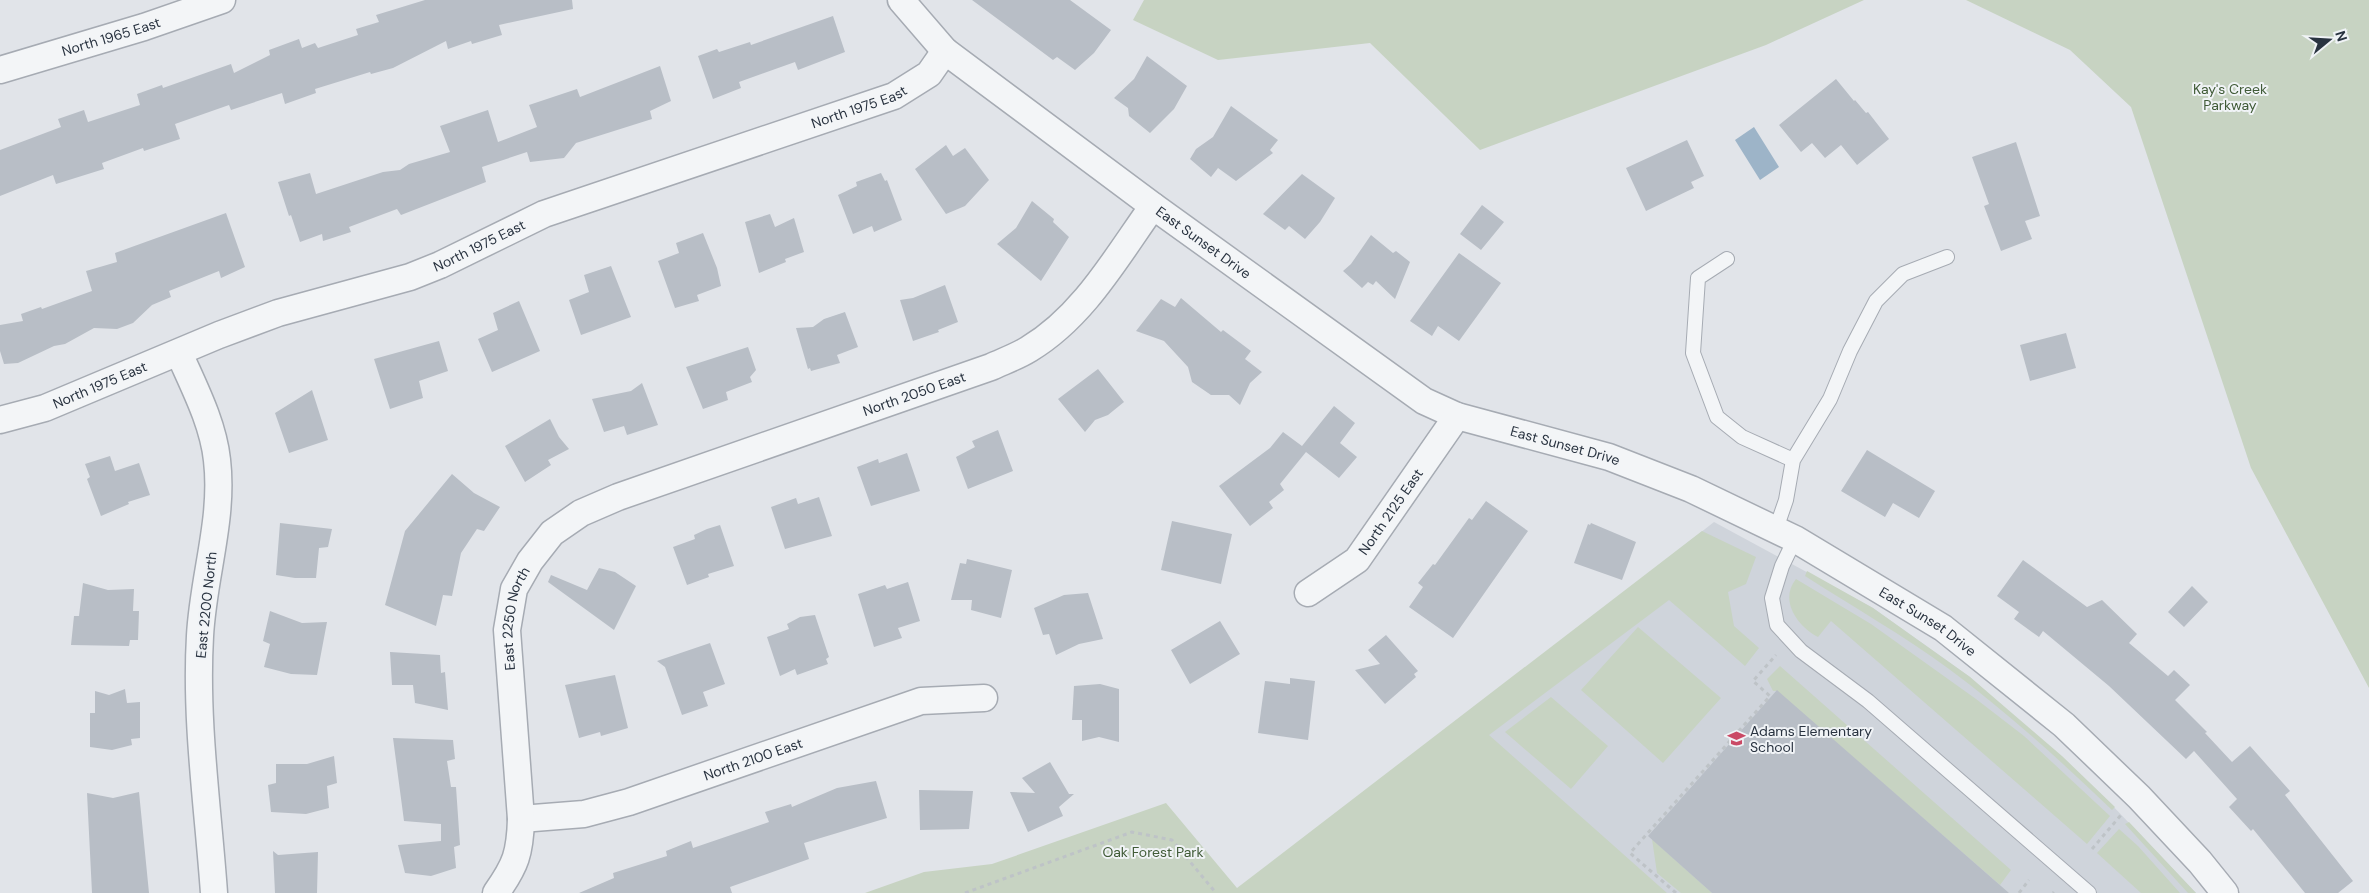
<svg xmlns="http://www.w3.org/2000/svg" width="2369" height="893" viewBox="0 0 2369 893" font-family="'DM Sans',sans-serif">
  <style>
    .built { fill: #cfd4db }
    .green { fill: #c7d3c2 }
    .water { fill: #9db4c8 }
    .building { fill: #b8bec6 }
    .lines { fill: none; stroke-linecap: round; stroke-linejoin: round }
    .service-casing { stroke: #a6abb3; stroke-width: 16 }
    .minor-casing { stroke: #a6abb3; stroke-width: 29 }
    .path { stroke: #bec3c7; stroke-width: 3; stroke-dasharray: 4 4; stroke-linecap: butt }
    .service { stroke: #f3f5f7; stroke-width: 14 }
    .minor { stroke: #f3f5f7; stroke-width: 26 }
    .labels { text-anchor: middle; stroke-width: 4; stroke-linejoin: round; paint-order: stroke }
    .street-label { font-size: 14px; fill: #293340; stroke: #f0f3f6 }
    .park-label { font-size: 14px; fill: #405b37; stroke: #f0f3f6 }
    .poi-label { font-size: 14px; fill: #293340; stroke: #f0f3f6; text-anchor: start }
  </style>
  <rect width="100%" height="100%" fill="#e1e4e9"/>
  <path class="built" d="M 1714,522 L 1873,608 L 1970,677 L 2109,802 L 2196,893 L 1240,893 Z"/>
  <path class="green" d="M 1144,0 L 1864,0 L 1766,45 L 1480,150 L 1370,43 L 1218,60 L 1133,20 Z
    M 1966,0 L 2369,0 L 2369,688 L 2251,468 L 2131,107 L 2070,50 Z
    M 1702,531 L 1756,557 L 1746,584 L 1728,592 L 1734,626 L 1759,648 L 1745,666 L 1669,600 L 1489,735 L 1667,893 L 865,893 L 924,872 L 992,864 L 1166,803 L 1237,888 Z
    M 1807,571 L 1873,608 L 1970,677 L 2062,756 L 2115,807 L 2112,810 C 2061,761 2007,712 1949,669 C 1903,635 1853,607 1805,576 Z
    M 1796,579 L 1871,624 L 1976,699 L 2024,736 L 2110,816 L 2087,844 L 1831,621 L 1818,637 C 1797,626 1779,600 1796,579 Z
    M 1638,627 L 1721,698 L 1663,763 L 1581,690 Z
    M 1780,666 L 2011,870 L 2000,885 L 1777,691 L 1773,691 L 1767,679 Z
    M 1551,697 L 1608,746 L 1571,789 L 1505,732 Z
    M 2129,822 L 2196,893 L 2188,893 L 2125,824 Z
    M 2119,829 L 2138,846 L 2180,893 L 2141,893 L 2097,853 Z
    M 1652,839 L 1712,893 L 1681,893 L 1657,873 Z"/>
  <path class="water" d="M 1754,127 L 1779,167 L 1760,180 L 1735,140 Z"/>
  <path class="building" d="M 425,0 L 572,0 L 573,9 L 499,25 L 502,35 L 472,44 L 471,41 L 448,49 L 446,41 L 393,68 L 371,74 L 370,72 L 315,89 L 316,93 L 285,104 L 282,93 L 231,110 L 229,105 L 175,124 L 180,139 L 144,151 L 143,148 L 102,163 L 104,169 L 56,184 L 53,175 L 0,196 L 0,150 L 61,127 L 58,119 L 84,110 L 88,122 L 140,105 L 137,94 L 162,85 L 163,88 L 231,64 L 234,73 L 270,55 L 269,50 L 299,39 L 302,48 L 315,43 L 318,48 L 358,35 L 356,29 L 379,22 L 376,15 Z
    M 972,0 L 1070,0 L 1111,30 L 1094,53 L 1075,70 L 1057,57 L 1053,60 Z
    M 833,16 L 845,52 L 798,70 L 795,62 L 739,82 L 741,88 L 713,99 L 698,56 L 717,49 L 719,52 L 750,42 L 751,45 Z
    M 1147,56 L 1187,86 L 1174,109 L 1150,133 L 1129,116 L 1128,108 L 1114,98 L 1134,79 Z
    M 660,66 L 671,101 L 650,111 L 652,119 L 576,143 L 564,158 L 530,162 L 527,152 L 482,167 L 486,182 L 401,215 L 397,209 L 349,227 L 351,232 L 323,241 L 322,234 L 300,242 L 291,215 L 289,216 L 278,182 L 310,173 L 316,194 L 383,172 L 400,170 L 409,164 L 450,152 L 440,126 L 488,110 L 498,142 L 537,127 L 529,105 L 577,89 L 580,97 Z
    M 1836,79 L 1854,101 L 1855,100 L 1866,113 L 1868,112 L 1889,139 L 1857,165 L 1841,145 L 1825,158 L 1812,143 L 1801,152 L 1779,125 Z
    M 1231,106 L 1278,140 L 1270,150 L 1273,153 L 1236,181 L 1218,168 L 1211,177 L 1190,159 L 1196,149 L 1213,137 Z
    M 1687,140 L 1704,176 L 1691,182 L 1694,188 L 1646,211 L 1626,168 Z
    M 2016,142 L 2040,216 L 2025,221 L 2032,239 L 2001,251 L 1984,206 L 1989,204 L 1972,157 Z
    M 946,145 L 953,156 L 965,148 L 989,180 L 965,206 L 946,214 L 915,169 Z
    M 881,173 L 885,181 L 887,180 L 902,220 L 874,232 L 872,226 L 853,234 L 838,195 L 857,186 L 856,182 Z
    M 1302,174 L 1335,198 L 1320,222 L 1305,239 L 1289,226 L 1285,230 L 1263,214 Z
    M 1032,201 L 1054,219 L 1053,222 L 1069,237 L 1041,281 L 997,244 L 1016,228 Z
    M 1482,205 L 1504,222 L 1481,250 L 1460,234 Z
    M 226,213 L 245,267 L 221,278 L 219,271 L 169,291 L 171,297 L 152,305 L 133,323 L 117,329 L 94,328 L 65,344 L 54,346 L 18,363 L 4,364 L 0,351 L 0,325 L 23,321 L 21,314 L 41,307 L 42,309 L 92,291 L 86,271 L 117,262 L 115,253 Z
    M 770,214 L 775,227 L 794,218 L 804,252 L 785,259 L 786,262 L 759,273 L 745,222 Z
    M 703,233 L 717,268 L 721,286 L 697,295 L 699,301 L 675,308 L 658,261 L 679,253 L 676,243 Z
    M 1371,235 L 1393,253 L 1396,251 L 1410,262 L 1395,299 L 1376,281 L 1373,285 L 1368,282 L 1362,288 L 1343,271 L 1351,264 Z
    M 1459,253 L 1501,283 L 1459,341 L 1438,326 L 1432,336 L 1410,321 Z
    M 611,266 L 631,317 L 581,335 L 569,300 L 589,292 L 584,275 Z
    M 945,285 L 958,322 L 938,330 L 939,332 L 913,341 L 900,300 L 913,298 Z
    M 1181,298 L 1221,332 L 1223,330 L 1251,351 L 1245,359 L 1262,372 L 1250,383 L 1240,405 L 1229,395 L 1211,395 L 1192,382 L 1188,367 L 1164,341 L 1136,331 L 1161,299 L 1175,307 Z
    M 519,301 L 540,351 L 492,372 L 478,339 L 498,330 L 493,313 Z
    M 845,312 L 858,347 L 837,355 L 840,363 L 811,371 L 810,368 L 808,369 L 796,328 L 813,327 L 824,319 Z
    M 2066,333 L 2076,368 L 2030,381 L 2020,345 Z
    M 439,341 L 448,371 L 419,381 L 423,398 L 390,409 L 374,359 Z
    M 748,347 L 756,370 L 750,377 L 752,382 L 726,392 L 728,400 L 703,409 L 686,367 Z
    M 1098,369 L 1124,402 L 1108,415 L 1095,420 L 1085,432 L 1058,399 Z
    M 642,383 L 658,425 L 627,435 L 624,426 L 604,432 L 592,399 L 631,391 Z
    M 312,390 L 328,440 L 289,453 L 275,413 Z
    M 1334,406 L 1355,423 L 1340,443 L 1357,457 L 1339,478 L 1306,452 L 1280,484 L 1284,490 L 1269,502 L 1273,508 L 1250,526 L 1219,486 L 1270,448 L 1283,432 L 1302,446 Z
    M 550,419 L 559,437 L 569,449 L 548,460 L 551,465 L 525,482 L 505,446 Z
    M 998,430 L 1013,471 L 968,489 L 956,457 L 975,447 L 972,441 Z
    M 1867,450 L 1935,491 L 1919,518 L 1893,503 L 1885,517 L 1841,491 Z
    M 907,453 L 920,491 L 871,506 L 857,467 L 878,459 L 879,463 Z
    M 110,456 L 115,471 L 139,463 L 150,495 L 128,502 L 129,504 L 101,516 L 87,479 L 90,477 L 85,464 Z
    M 452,474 L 474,493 L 500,507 L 484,531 L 477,529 L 461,553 L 452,596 L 443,595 L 436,626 L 385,605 L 405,531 Z
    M 819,497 L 832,536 L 785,549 L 771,507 L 796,498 L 798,504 Z
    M 1486,501 L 1528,531 L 1453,638 L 1409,607 L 1423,587 L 1418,583 L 1433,564 L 1435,565 L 1469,518 L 1472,520 Z
    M 1172,521 L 1232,534 L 1221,584 L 1161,570 Z
    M 280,523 L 332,529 L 328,547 L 319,548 L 316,578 L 295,578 L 276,575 Z
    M 1591,523 L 1636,542 L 1622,580 L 1574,563 L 1588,524 L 1590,525 Z
    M 720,525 L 734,566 L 708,574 L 709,577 L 687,585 L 673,547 L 695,539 L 694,535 L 707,529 Z
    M 967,559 L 1012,570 L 1001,618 L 971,610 L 972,600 L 951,600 L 960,563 L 966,564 Z
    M 2023,560 L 2087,607 L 2102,600 L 2137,634 L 2129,643 L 2168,676 L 2174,670 L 2190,685 L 2175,700 L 2207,732 L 2205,733 L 2232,762 L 2250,746 L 2290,791 L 2285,795 L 2353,881 L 2338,893 L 2305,893 L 2253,829 L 2251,831 L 2229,807 L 2237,799 L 2194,751 L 2186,759 L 2109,686 L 2043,631 L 2039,637 L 2014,619 L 2019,612 L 1997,596 Z
    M 599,568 L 615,572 L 636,586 L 614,630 L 548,582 L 551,575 L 587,590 Z
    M 908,582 L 920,621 L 898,628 L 902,638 L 874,647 L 858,594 L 885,585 L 887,589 Z
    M 83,583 L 108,590 L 134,589 L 133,611 L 139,611 L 138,640 L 130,640 L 129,646 L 71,645 L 74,616 L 79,616 Z
    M 2192,586 L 2208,602 L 2184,627 L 2168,612 Z
    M 1088,593 L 1103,639 L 1079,644 L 1056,655 L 1049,634 L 1043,635 L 1034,608 L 1064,595 Z
    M 270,611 L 302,623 L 327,622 L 317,675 L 291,674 L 264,667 L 270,644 L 263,641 Z
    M 815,615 L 829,657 L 826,659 L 828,664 L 797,675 L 795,669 L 780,676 L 767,637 L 789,629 L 787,624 L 800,617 Z
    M 1220,621 L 1240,654 L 1190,684 L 1171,650 Z
    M 1386,635 L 1418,671 L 1414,674 L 1416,677 L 1385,704 L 1355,670 L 1380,664 L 1368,650 Z
    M 710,643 L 725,684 L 703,692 L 708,706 L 682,715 L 665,667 L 657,661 Z
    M 390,652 L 440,655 L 441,673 L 445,672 L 448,710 L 415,703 L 413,685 L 392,685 Z
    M 615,675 L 628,728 L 601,736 L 600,732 L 579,738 L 565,685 Z
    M 1290,678 L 1315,681 L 1308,740 L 1258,733 L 1265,681 L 1290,684 Z
    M 1100,684 L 1119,689 L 1119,742 L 1099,737 L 1082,741 L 1082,720 L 1072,720 L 1074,686 Z
    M 125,689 L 127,703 L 140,702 L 140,738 L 131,739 L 132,745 L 112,750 L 90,747 L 90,713 L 95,713 L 95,691 L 109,695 Z
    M 1777,690 L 2009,893 L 1712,893 L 1648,836 Z
    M 393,738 L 453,740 L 455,759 L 447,761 L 451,787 L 456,787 L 460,845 L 454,847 L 456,868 L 431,876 L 405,873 L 398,845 L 441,841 L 441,824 L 404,821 Z
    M 334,756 L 337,783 L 327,786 L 329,808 L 306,814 L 271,812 L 268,785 L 276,783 L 276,764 L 307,764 Z
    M 1050,762 L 1069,794 L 1074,794 L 1059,807 L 1063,816 L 1028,832 L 1010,792 L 1035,793 L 1022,778 Z
    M 876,781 L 887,818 L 804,843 L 809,859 L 730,887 L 732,893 L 579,893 L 614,878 L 613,873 L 667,856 L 666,851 L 691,841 L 693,848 L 769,822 L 765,812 L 791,804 L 792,807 L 837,788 Z
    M 919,790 L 973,791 L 969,829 L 920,830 Z
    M 139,792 L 149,893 L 92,893 L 87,793 L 113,798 Z
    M 273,851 L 278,855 L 318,852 L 317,893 L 275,893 Z"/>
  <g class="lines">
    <defs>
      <path id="service" d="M 1727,259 L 1698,278 L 1693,353 L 1717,417 L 1742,437 L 1793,460
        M 1776,529 L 1786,500 L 1793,460 L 1830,399 L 1850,351 L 1876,301 L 1903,274 L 1947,257
        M 1795,539 L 1782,566 L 1772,598 L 1777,625 L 1801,651 L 1868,701 L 2089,893"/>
      <g id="minor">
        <path id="s1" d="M 901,0 L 945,51 L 1153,206 L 1424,401 L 1457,416 L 1609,457 L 1691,489 L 1795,539 L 1943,628 L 2064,725 L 2139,797 L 2200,862 L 2225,893"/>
        <path id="s2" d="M 0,70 L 144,27 L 222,0"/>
        <path d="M 179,353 C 194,387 213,423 217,460 C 224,519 203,577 200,636 C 195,721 208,808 214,893"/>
        <path id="s3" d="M 0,420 L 45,408 L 219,335 L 278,313 L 410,277 L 440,265 L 544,214 L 894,96 L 929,74 L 945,51"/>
        <path id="s4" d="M 1308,593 L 1357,560 L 1457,416"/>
        <path id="s5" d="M 521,819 L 584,814 L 629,802 L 921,701 L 984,698"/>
        <path id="s6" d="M 496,893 C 516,865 520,853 521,819 L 507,630 L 514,589 L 530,561 L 552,533 L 581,513 L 618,497 L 991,367 C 1004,361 1018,356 1029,349 C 1084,316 1117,256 1153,206"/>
      </g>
    </defs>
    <use href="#service" class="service-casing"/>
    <use href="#minor" class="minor-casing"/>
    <path class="path" d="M 2092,849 L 2121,815
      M 965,893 L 1132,832 L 1172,840 L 1216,893
      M 1676,893 L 1630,853 L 1770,696 L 1753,681 L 1776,655
      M 2019,893 L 2029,880
      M 2053,893 L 2054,892"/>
    <use href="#service" class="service"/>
    <use href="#minor" class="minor"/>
  </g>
  <defs>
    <symbol id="school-bare" viewBox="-9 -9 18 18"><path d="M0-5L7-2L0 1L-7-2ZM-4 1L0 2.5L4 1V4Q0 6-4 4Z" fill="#ca4965" stroke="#f0f3f6" stroke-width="2.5" paint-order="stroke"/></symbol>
  </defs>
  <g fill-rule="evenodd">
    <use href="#school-bare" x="1724" y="726" width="25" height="25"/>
  </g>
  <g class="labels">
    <g class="street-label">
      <text dy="5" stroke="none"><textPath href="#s2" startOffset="116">North 1965 East</textPath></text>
      <text dy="5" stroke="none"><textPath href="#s3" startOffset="916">North 1975 East</textPath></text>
      <text dy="5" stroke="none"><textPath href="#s1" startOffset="389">East Sunset Drive</textPath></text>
      <text dy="5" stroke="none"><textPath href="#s3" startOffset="511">North 1975 East</textPath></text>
      <text dy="5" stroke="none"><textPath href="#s3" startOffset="106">North 1975 East</textPath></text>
      <text dy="5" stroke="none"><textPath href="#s6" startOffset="768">North 2050 East</textPath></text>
      <text dy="5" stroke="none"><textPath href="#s1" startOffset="809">East Sunset Drive</textPath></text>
      <text dy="5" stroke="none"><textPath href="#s4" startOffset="118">North 2125 East</textPath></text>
      <text transform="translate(206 605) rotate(-84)" y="5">East 2200 North</text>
      <text dy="5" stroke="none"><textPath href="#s6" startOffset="282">East 2250 North</textPath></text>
      <text dy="5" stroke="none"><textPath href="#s1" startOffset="1214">East Sunset Drive</textPath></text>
      <text dy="5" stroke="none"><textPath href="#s5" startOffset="241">North 2100 East</textPath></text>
    </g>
    <g class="park-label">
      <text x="2230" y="94">Kay's Creek<tspan x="2230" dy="16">Parkway</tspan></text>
      <text x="1153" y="857">Oak Forest Park</text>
    </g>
    <g class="poi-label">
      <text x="1750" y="736">Adams Elementary<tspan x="1750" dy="16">School</tspan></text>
    </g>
  </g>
  <g transform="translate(2329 40) rotate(72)" stroke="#f0f3f6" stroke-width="4" paint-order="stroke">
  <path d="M0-4L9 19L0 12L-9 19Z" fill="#293340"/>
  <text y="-8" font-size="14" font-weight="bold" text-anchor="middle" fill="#293340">N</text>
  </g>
</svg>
